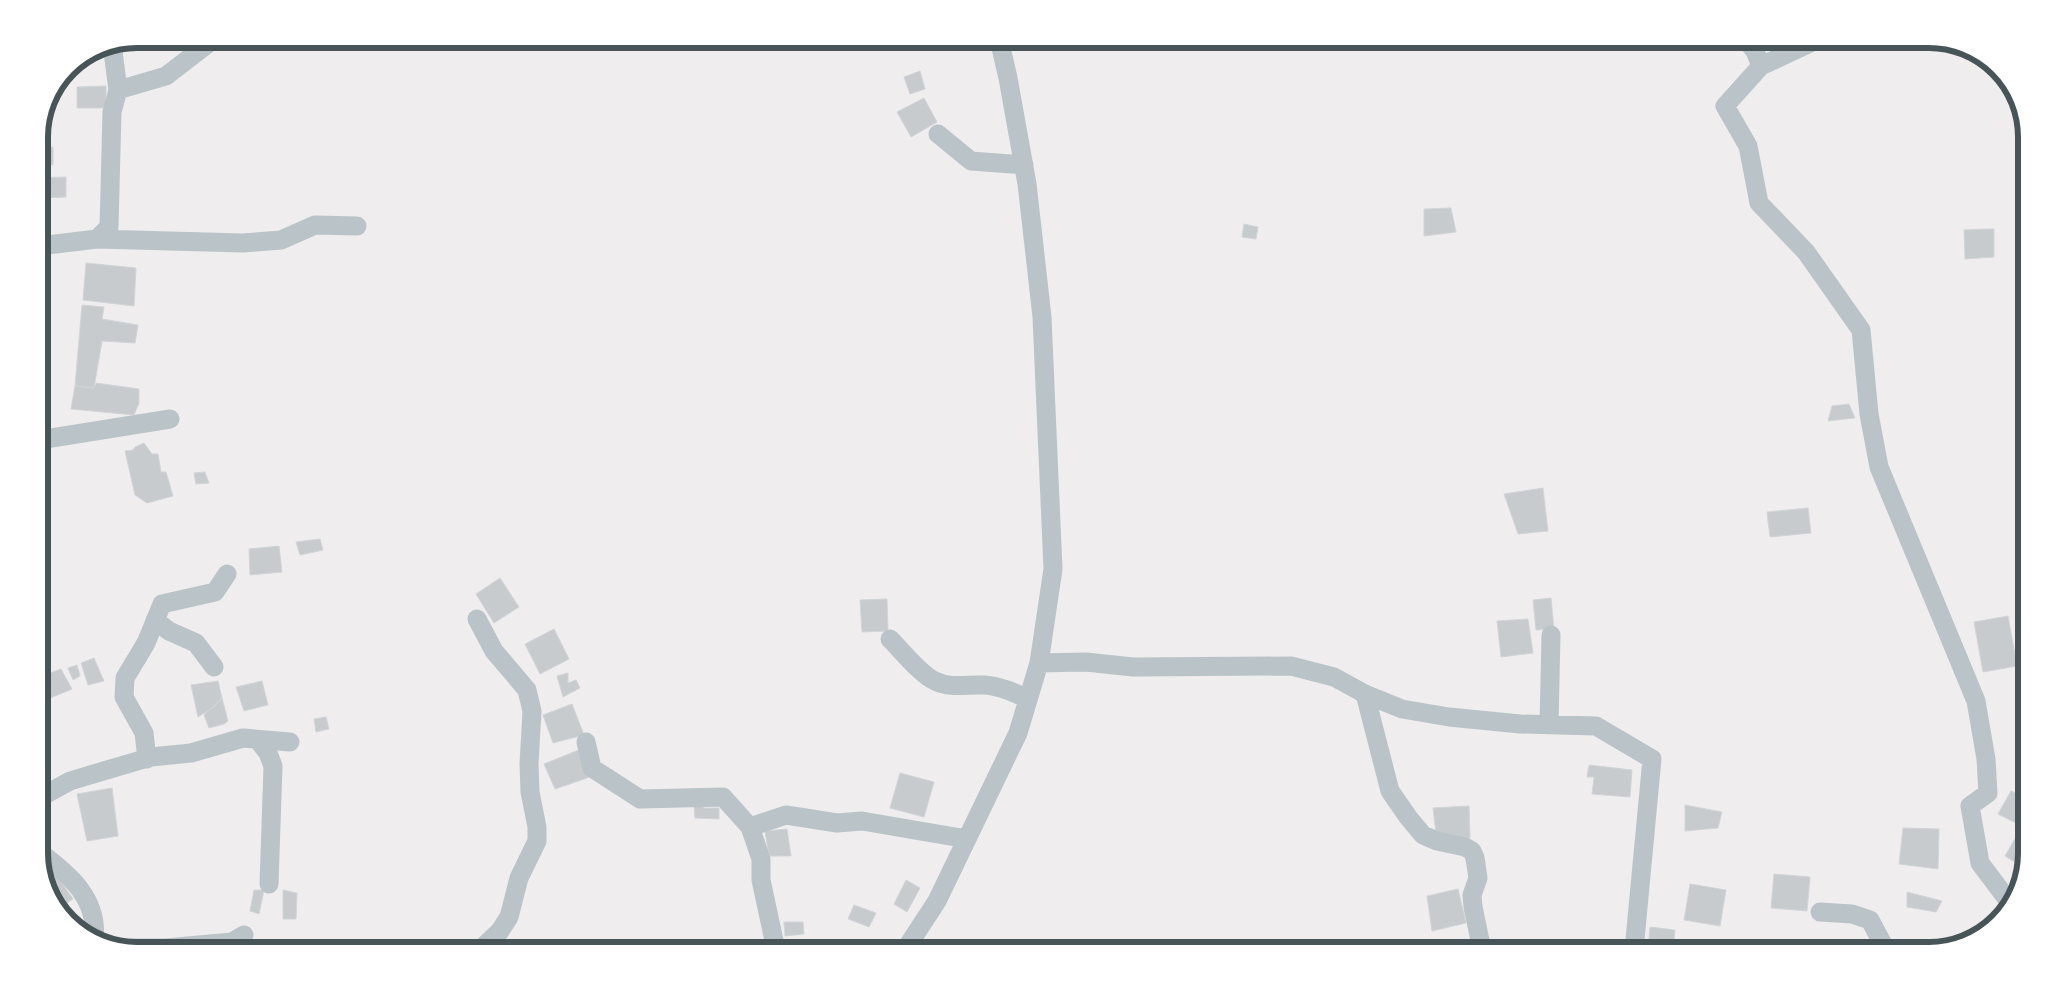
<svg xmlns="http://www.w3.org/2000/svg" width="2065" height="989" viewBox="0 0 2065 989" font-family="'Varela Round',sans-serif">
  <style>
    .building { fill: #c7cbce; stroke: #d1d5d8 }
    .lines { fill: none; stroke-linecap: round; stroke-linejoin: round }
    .minor { stroke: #bac4c8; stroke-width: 19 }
    .rim { fill: none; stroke: #475458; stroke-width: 6 }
  </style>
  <rect width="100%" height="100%" fill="#efedee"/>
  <path class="building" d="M 920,71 L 925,89 L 910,94 L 904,77 Z
    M 106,86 L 106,108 L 77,108 L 77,87 Z
    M 924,98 L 937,122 L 911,137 L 897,112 Z
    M 39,147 L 53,147 L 53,165 L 39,165 Z
    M 66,177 L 66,197 L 39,198 L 39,178 Z
    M 1451,208 L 1456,232 L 1424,236 L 1424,209 Z
    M 1244,224 L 1258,227 L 1256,239 L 1242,237 Z
    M 1988,229 L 1994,229 L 1994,257 L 1965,259 L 1964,230 Z
    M 86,263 L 136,268 L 134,306 L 83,300 Z
    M 82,305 L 104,307 L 102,319 L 138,325 L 135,343 L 102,341 L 94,388 L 75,386 Z
    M 96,383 L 139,389 L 139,403 L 134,415 L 71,409 L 75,386 L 94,388 Z
    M 1849,404 L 1855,418 L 1828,421 L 1832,406 Z
    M 144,443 L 152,454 L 158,454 L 161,472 L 166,472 L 173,496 L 147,503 L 135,495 L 125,451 L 133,450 L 135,447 Z
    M 205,472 L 209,483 L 196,484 L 194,473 Z
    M 1543,488 L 1548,531 L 1518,534 L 1504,494 Z
    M 1808,508 L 1811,533 L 1770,537 L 1767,512 Z
    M 320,539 L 323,550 L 300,555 L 296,542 Z
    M 279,546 L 282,572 L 250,575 L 249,549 Z
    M 500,578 L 519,607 L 494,623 L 476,594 Z
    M 1551,598 L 1554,629 L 1536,630 L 1533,600 Z
    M 887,599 L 888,631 L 862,632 L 860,600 Z
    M 2008,616 L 2017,666 L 1983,672 L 1974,622 Z
    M 1528,619 L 1533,653 L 1501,657 L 1497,621 Z
    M 554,629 L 569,659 L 540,674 L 525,644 Z
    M 94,658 L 104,681 L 88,685 L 81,663 Z
    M 77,665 L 80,676 L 73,680 L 68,668 Z
    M 61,669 L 72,689 L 43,701 L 39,692 L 39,677 Z
    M 568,673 L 568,683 L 576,680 L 580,688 L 563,697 L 557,676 Z
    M 218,681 L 222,698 L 214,707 L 198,717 L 191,685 Z
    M 262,681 L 268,705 L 244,711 L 236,687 Z
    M 222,698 L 228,721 L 224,724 L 209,728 L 204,715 Z
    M 572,704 L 584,735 L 553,743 L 543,715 Z
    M 326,717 L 329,729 L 316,732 L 314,719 Z
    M 581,749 L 590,777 L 555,789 L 544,764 Z
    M 1589,765 L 1632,770 L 1630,797 L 1592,794 L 1594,777 L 1587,777 Z
    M 900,773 L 934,782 L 924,817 L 890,808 Z
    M 112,788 L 118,836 L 87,841 L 77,794 Z
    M 2011,791 L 2026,798 L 2026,812 L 2020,825 L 1998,814 Z
    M 694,804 L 704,804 L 703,808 L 719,808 L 719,819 L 695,818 Z
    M 1685,805 L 1722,812 L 1718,828 L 1685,831 Z
    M 1469,806 L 1470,838 L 1437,841 L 1433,808 Z
    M 1903,828 L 1939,829 L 1938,869 L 1899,864 Z
    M 787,829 L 791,856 L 769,856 L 765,831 Z
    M 2016,837 L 2026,843 L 2023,867 L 2005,856 Z
    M 1774,874 L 1810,877 L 1807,911 L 1771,908 Z
    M 57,876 L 73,899 L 58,909 L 47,882 Z
    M 906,880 L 920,888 L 907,912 L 894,904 Z
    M 1690,884 L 1726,890 L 1720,926 L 1684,920 Z
    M 1458,889 L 1466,923 L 1432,931 L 1427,896 Z
    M 254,890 L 264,890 L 259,914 L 250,911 Z
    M 283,890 L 297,893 L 296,919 L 283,919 Z
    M 1907,892 L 1942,901 L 1936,912 L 1907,907 Z
    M 854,905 L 876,913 L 869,927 L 848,919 Z
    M 784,922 L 803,922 L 804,934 L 785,936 Z
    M 1650,927 L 1675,930 L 1673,950 L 1648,949 Z
    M 1627,944 L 1628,950 L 1600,950 L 1600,948 Z"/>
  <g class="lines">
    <path class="minor" d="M 1745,39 L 1755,51 L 1761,66 L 1725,106 L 1748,146 L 1759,203 L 1806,252 L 1861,330 L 1869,414 L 1879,467 L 1976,701 L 1986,759 L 1988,793 L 1970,806 L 1980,863 L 2010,903
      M 112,44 L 118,90
      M 1761,66 L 1819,39
      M 938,134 L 971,161 L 1024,165
      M 97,239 L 243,243 L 281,240 L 315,225 L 357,226
      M 39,246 L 97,239 L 109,227 L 112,112 L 118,90 L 166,76 L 214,39
      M 39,440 L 170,419
      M 477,619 L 494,651 L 527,690 L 532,711 L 529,764 L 530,792 L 537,827 L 537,841 L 519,878 L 509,917 L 500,931 L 480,950
      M 155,620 L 169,631 L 196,643 L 214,667
      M 890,639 C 901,650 921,675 935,681 C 951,689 968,684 985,685 C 1000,686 1015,693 1028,699
      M 1039,663 L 1086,662 L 1133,667 L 1291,666 L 1334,677 L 1365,694 L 1402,709 L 1449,717 L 1520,724 L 1596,726 L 1652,759 L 1634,950
      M 1365,694 L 1390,791 L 1408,817 L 1423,835 L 1437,841 L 1465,847 L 1472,851 L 1475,858 L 1478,878 L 1472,895 L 1473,907 L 1482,950
      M 1549,725 L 1551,635
      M 258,740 L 268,753 L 273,766 L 269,884
      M 586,742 L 592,768 L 640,799 L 723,797 L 750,827 L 786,815 L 837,823 L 862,821 L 967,839
      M 147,759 L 144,733 L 124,697 L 125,678 L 146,643 L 162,604 L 215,592 L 227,574
      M 39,798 L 70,781 L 151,757 L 191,753 L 243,738 L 290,742
      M 750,827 L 761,859 L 761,880 L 776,950
      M 39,852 C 69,874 99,899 94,940
      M 1820,912 L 1852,914 L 1870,920 L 1886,950
      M 126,948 L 166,948 L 232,942 L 244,935
      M 905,950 L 937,901 L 1018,733 L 1039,663 L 1053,569 L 1042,317 L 1027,184 L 1008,78 L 999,39"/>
  </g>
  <path d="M0 0H2065V989H0ZM137 48H1929A89 89 0 0 1 2018 137V853A89 89 0 0 1 1929 942H137A89 89 0 0 1 48 853V137A89 89 0 0 1 137 48Z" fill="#fff" fill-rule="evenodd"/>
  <path class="rim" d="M137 48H1929A89 89 0 0 1 2018 137V853A89 89 0 0 1 1929 942H137A89 89 0 0 1 48 853V137A89 89 0 0 1 137 48Z"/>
</svg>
